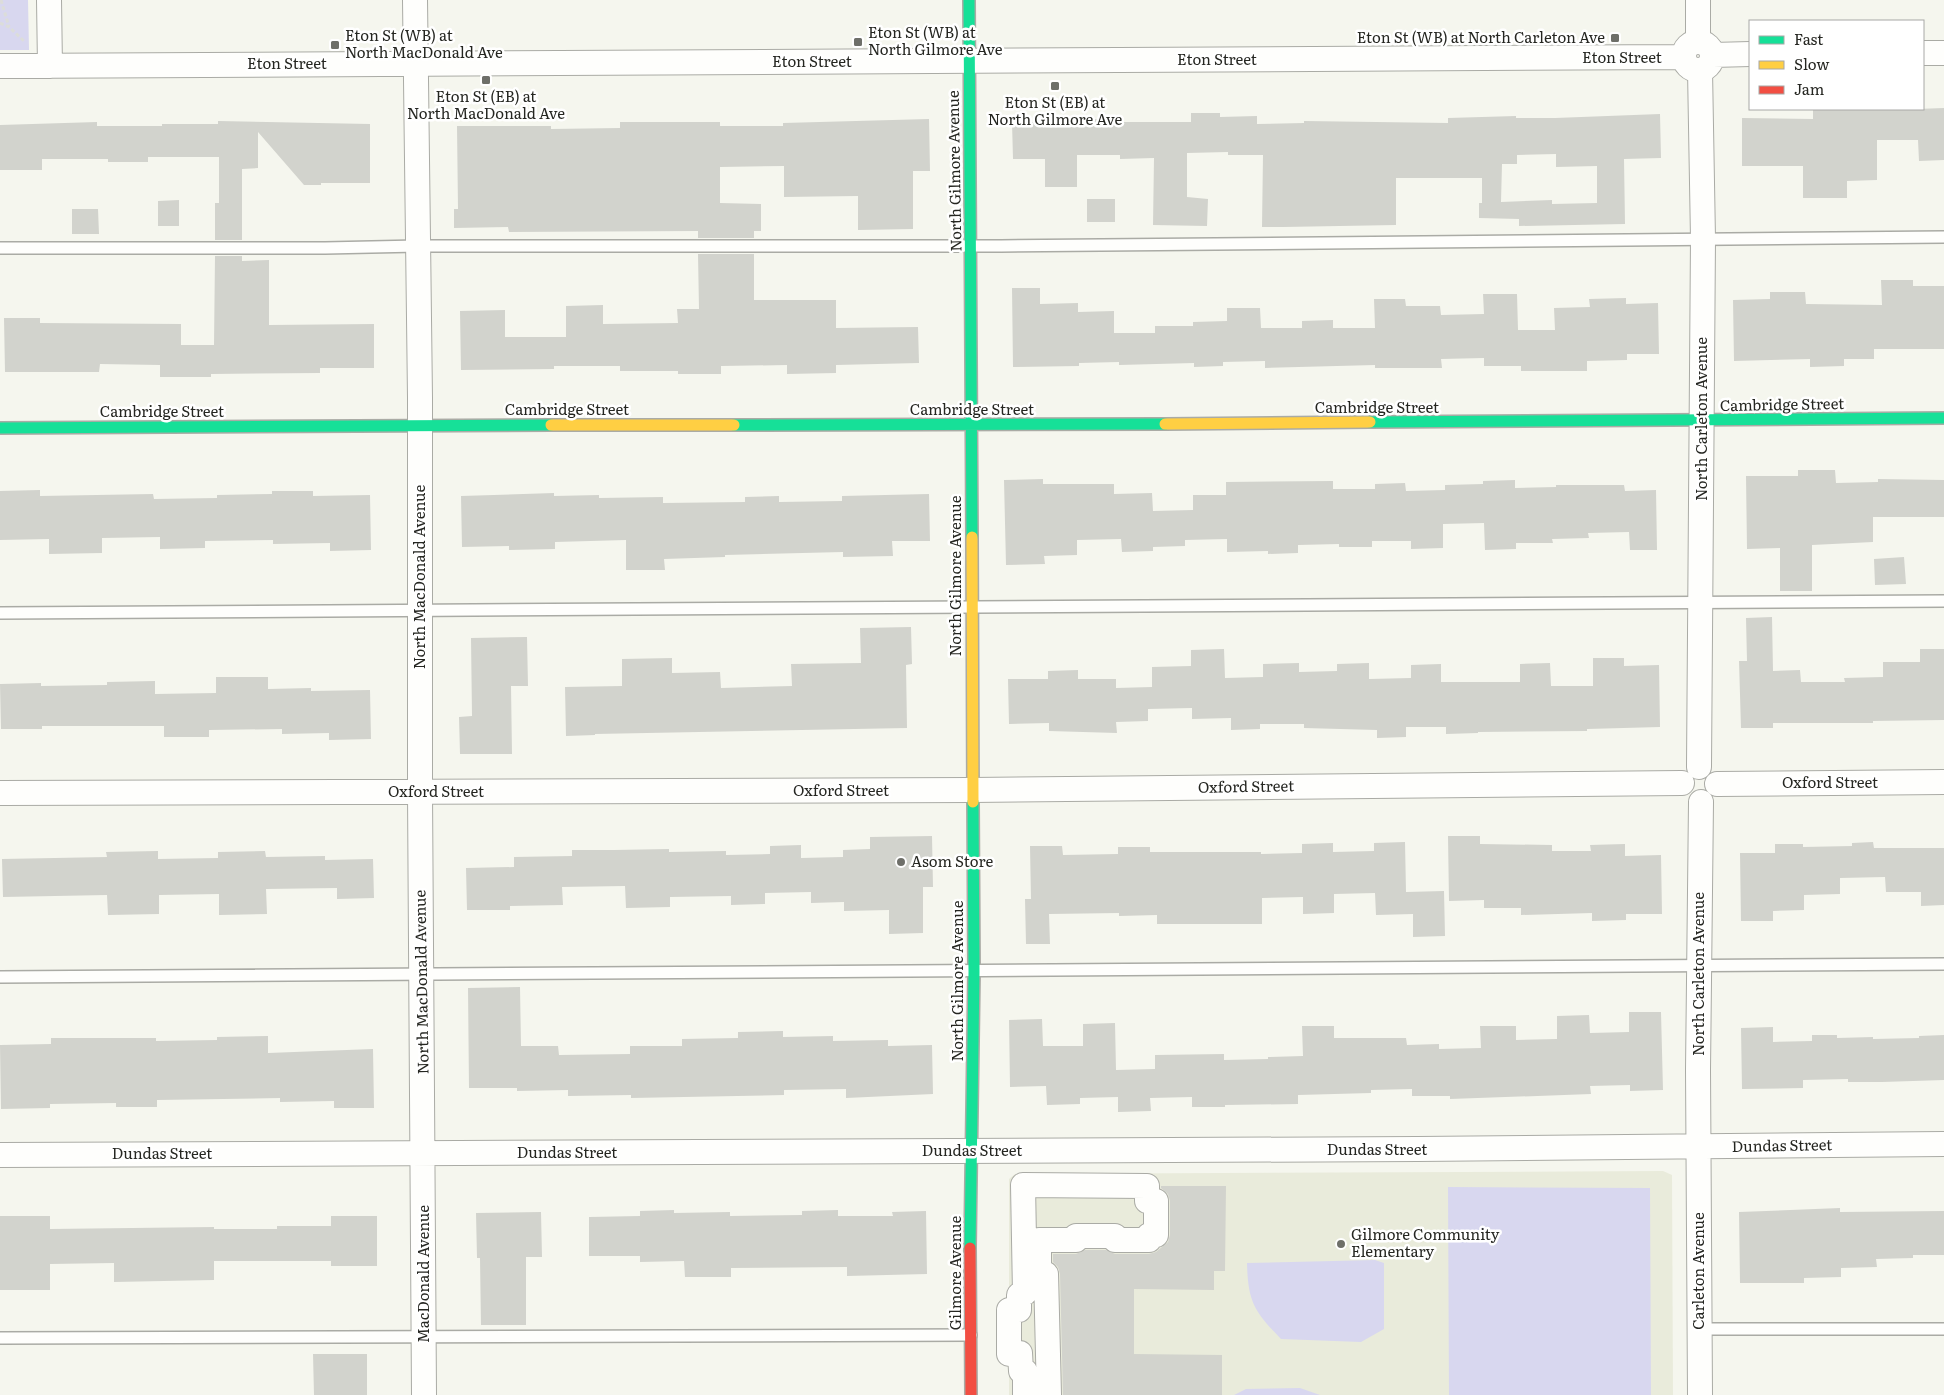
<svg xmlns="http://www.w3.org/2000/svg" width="1944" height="1395" viewBox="0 0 1944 1395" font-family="Literata,serif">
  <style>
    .built { fill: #e9ebdb }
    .green { fill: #d8d7ef }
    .building { fill: #d2d3cd; fill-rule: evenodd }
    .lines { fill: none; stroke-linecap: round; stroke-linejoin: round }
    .lane-casing { stroke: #aaaba5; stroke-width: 14 }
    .street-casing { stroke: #aaaba5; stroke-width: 26 }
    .fast-casing { stroke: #aaaba5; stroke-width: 14 }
    .slow-casing { stroke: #aaaba5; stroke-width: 14 }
    .jam-casing { stroke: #aaaba5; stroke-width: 14 }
    .path { stroke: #dcddda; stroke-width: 3; stroke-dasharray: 4 2.5; stroke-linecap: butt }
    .lane { stroke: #fefefc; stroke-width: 11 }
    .street { stroke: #fefefc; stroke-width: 24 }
    .fast { stroke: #16e098; stroke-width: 11 }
    .slow { stroke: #ffcf43; stroke-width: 11 }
    .jam { stroke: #f24e42; stroke-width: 11 }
    .poi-dot { fill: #6e6f69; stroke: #fff; stroke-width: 2 }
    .labels { text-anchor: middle; stroke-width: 5; stroke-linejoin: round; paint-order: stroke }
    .poi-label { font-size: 15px; fill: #252621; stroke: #fff; text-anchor: start }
    .street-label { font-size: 15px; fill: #252621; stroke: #fff }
  </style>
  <rect width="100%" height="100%" fill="#f5f6ee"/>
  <path class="built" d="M 1663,1171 L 1672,1175 L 1673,1395 L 1009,1395 L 1009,1179 L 1015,1174 Z"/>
  <path class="green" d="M 0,0 L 28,0 L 29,50 L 0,50 Z
    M 1448,1187 L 1650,1188 L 1651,1395 L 1449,1395 Z
    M 1375,1260 L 1384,1263 L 1384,1329 L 1361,1342 L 1281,1339 C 1254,1311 1248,1302 1247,1263 Z
    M 1300,1388 L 1320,1395 L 1234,1395 L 1246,1389 Z"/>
  <path class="building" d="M 1944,108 L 1944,160 L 1919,161 L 1918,140 L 1877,140 L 1877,180 L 1847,181 L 1847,198 L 1803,198 L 1803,166 L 1742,166 L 1742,118 L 1813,119 L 1813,109 L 1918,110 L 1917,109 Z
    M 1191,113 L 1220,113 L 1220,117 L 1257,116 L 1257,124 L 1304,123 L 1304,121 L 1448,123 L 1448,118 L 1516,116 L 1516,118 L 1555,118 L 1660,114 L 1661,158 L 1624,159 L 1625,224 L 1519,226 L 1519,219 L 1479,218 L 1479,203 L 1482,203 L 1482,178 L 1396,178 L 1396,225 L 1283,227 L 1262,227 L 1263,155 L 1228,155 L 1228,152 L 1187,153 L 1187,197 L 1208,199 L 1207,226 L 1153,225 L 1154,158 L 1120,159 L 1120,155 L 1077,155 L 1077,187 L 1045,187 L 1045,159 L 1013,159 L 1012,122 L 1045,122 L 1045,118 L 1077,118 L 1114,120 L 1114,122 L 1191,122 ZM 1556,154 L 1556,167 L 1597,166 L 1597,203 L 1552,204 L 1552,200 L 1501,202 L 1502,164 L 1517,164 L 1517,155 Z
    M 929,119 L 930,171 L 913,171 L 913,229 L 858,230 L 858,196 L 784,197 L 784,166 L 720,167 L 720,203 L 761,204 L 761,231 L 754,231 L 754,238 L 698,238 L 698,231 L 509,232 L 508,227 L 454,228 L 454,209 L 458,209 L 457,126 L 551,126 L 551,129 L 620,128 L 620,122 L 720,122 L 720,126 L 783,126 L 783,123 Z
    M 218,121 L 370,124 L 370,183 L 321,183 L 321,185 L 304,185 L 258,132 L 258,168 L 242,169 L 242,240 L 215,240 L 215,203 L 219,203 L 219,157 L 148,157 L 148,162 L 108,162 L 108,159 L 42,159 L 42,170 L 0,170 L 0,125 L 97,122 L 97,126 L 162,126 L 162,124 L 218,124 Z
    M 1087,199 L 1115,199 L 1115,222 L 1087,222 Z
    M 179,200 L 179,226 L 158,226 L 158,201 Z
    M 72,209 L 98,209 L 99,234 L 72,234 Z
    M 698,254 L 754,254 L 754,300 L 836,300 L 836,328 L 918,327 L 919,363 L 836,365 L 836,373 L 787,374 L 787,365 L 721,366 L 721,374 L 678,374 L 678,371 L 620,371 L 620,366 L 554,366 L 554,369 L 461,370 L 460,311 L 505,310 L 505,337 L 566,337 L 566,306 L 603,305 L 603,324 L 678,323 L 677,309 L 699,309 Z
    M 215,256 L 242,256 L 242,261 L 269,260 L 269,325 L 374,324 L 374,368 L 320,368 L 320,373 L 211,374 L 211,377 L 160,377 L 160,365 L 100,364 L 99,372 L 5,372 L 4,318 L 40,318 L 40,323 L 181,324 L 181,345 L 214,345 Z
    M 1881,280 L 1913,280 L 1913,286 L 1944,286 L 1944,349 L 1874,349 L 1874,359 L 1844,359 L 1844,366 L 1810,367 L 1810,359 L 1734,361 L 1733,300 L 1770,299 L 1770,292 L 1805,292 L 1806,304 L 1882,305 Z
    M 1012,288 L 1040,288 L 1040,304 L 1078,303 L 1078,312 L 1114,311 L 1114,333 L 1155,333 L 1155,326 L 1193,326 L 1193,322 L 1227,321 L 1227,308 L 1260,308 L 1261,328 L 1302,328 L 1302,321 L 1333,320 L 1333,328 L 1375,328 L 1374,299 L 1405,299 L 1406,306 L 1440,306 L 1441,315 L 1484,314 L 1483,294 L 1517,294 L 1518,330 L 1555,330 L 1554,308 L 1590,307 L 1589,299 L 1626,298 L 1626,304 L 1658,303 L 1659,354 L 1627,354 L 1627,360 L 1587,361 L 1587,371 L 1521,371 L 1521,366 L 1484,366 L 1484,358 L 1441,359 L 1442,368 L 1375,368 L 1375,365 L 1265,368 L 1265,361 L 1223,362 L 1223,366 L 1194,367 L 1194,363 L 1119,365 L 1119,362 L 1079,363 L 1079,366 L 1013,367 Z
    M 1798,470 L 1835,470 L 1836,483 L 1878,482 L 1878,479 L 1944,480 L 1944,517 L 1873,517 L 1873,542 L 1812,545 L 1812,591 L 1780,591 L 1780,548 L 1747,549 L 1746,476 L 1798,476 Z
    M 1043,479 L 1043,484 L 1114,484 L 1114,494 L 1152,493 L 1153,511 L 1193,510 L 1193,495 L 1226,495 L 1226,482 L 1333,481 L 1333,489 L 1375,489 L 1375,484 L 1405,483 L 1406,491 L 1445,490 L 1445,485 L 1483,484 L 1483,481 L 1515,480 L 1515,488 L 1556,487 L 1556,485 L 1624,485 L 1625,491 L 1656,490 L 1657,550 L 1630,550 L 1629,532 L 1588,533 L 1589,538 L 1552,539 L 1553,543 L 1516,543 L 1516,549 L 1485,550 L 1484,523 L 1443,524 L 1443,548 L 1411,549 L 1411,541 L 1372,541 L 1372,547 L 1339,547 L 1339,544 L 1298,545 L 1298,553 L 1268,554 L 1268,551 L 1227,552 L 1227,539 L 1185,540 L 1185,546 L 1153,547 L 1153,551 L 1122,552 L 1121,539 L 1077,540 L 1077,555 L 1044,556 L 1045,564 L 1006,565 L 1004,480 Z
    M 40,490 L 40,496 L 153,494 L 154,499 L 217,498 L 217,495 L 272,494 L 272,491 L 313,491 L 313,496 L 370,495 L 371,550 L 330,551 L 330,543 L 273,544 L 273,540 L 205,541 L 205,548 L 160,549 L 160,537 L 102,538 L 102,553 L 49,554 L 49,539 L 0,540 L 0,491 Z
    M 554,493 L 554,496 L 599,495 L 599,498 L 663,497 L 663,503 L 745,502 L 745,497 L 779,496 L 779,502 L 842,501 L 842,496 L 929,494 L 930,541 L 892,541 L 893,556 L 843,557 L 843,552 L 725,555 L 725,557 L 664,559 L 665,570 L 626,570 L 626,540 L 555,542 L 555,549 L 509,550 L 509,546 L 462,547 L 461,496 Z
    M 1904,557 L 1906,584 L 1875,585 L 1874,559 Z
    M 1772,617 L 1773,671 L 1800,670 L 1801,682 L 1845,682 L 1844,678 L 1883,677 L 1883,662 L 1920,662 L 1920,649 L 1944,649 L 1944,720 L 1873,721 L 1873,723 L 1773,723 L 1773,728 L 1741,728 L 1739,661 L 1747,661 L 1746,618 Z
    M 911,627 L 912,664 L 906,665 L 907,728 L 595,734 L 595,735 L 566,736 L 565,687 L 622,686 L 622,659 L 672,658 L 672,673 L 720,672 L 721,688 L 792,686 L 791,664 L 861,663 L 860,628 Z
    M 527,637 L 528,686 L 511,686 L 512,754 L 460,754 L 459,717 L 472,716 L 471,638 Z
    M 1224,649 L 1225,678 L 1263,677 L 1263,664 L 1299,663 L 1299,672 L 1337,671 L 1337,664 L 1369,663 L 1369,679 L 1411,678 L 1411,665 L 1441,664 L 1441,682 L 1520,682 L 1520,664 L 1550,663 L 1551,686 L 1593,686 L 1593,658 L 1624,658 L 1624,666 L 1659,665 L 1660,727 L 1587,729 L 1587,731 L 1478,732 L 1478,733 L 1446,734 L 1446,727 L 1406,727 L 1406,737 L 1377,738 L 1377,730 L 1304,728 L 1304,724 L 1260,724 L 1260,729 L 1231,730 L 1231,718 L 1192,719 L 1192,708 L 1148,709 L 1148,721 L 1116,722 L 1117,733 L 1049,731 L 1049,723 L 1009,724 L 1008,679 L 1048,679 L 1048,671 L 1078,670 L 1078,679 L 1116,679 L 1116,688 L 1152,687 L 1152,667 L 1191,666 L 1191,650 Z
    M 216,677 L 268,677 L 268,689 L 311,688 L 311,691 L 370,690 L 371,739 L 329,740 L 329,733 L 282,734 L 282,729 L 209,730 L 209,737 L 164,737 L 164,726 L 42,726 L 42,729 L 1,729 L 0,684 L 41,683 L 41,686 L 107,685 L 107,682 L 155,681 L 155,694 L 216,693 Z
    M 932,836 L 933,887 L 923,887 L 923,933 L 889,934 L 889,910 L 844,911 L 844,902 L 811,903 L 811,892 L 765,893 L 765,904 L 731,905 L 731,896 L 670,897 L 670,907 L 626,908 L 625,886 L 562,887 L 563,905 L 510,906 L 510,910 L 467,910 L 466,868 L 514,867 L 514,857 L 572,856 L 572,850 L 614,850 L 669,849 L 669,852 L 726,851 L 726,855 L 770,854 L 770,846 L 801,845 L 801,858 L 843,857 L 843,850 L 870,849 L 870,837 Z
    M 1448,836 L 1480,836 L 1480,844 L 1552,845 L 1552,851 L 1591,851 L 1590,845 L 1625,844 L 1625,856 L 1661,855 L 1662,914 L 1626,914 L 1626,920 L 1592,921 L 1592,913 L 1521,915 L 1521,908 L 1484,908 L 1484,900 L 1449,901 Z
    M 1405,842 L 1406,892 L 1444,891 L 1445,936 L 1413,937 L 1413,914 L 1376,915 L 1375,893 L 1334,894 L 1334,913 L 1303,914 L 1303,897 L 1262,898 L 1262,924 L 1157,924 L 1157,915 L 1119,916 L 1119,913 L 1049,914 L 1050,944 L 1026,944 L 1025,899 L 1031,899 L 1030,846 L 1062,846 L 1063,855 L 1118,854 L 1118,847 L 1150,847 L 1150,852 L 1261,852 L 1261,854 L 1302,853 L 1302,844 L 1333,843 L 1333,852 L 1374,851 L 1374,843 Z
    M 1873,842 L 1874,848 L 1944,848 L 1944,905 L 1921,906 L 1921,892 L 1886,892 L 1885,877 L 1840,878 L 1840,894 L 1804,895 L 1804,910 L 1773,911 L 1773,921 L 1741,921 L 1740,853 L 1775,853 L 1775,844 L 1803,844 L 1803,847 L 1852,846 L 1852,843 Z
    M 158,851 L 158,859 L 218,858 L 218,852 L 265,851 L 266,857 L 325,856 L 325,860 L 373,859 L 374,898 L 337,899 L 337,888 L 266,889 L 267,914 L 219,915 L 219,894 L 159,895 L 159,914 L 108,915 L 107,895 L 3,897 L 2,859 L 107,857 L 106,852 Z
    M 520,987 L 521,1046 L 558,1046 L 559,1055 L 630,1054 L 630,1046 L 682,1046 L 682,1039 L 738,1038 L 738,1032 L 783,1031 L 783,1037 L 833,1036 L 833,1041 L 888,1040 L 888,1046 L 932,1045 L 933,1094 L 846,1098 L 846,1089 L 784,1090 L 784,1095 L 631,1098 L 631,1095 L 568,1096 L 568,1090 L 517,1091 L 517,1088 L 469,1088 L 468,988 Z
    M 1629,1012 L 1661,1012 L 1663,1090 L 1630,1091 L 1630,1085 L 1590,1086 L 1591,1094 L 1450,1099 L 1450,1096 L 1412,1096 L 1412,1089 L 1371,1090 L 1371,1093 L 1298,1095 L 1298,1104 L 1225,1105 L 1225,1107 L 1192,1107 L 1192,1097 L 1150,1098 L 1151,1111 L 1118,1112 L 1118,1097 L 1080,1098 L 1080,1104 L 1047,1105 L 1046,1086 L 1010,1087 L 1009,1020 L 1042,1019 L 1043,1046 L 1083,1046 L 1083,1024 L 1115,1023 L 1116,1070 L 1155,1069 L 1155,1055 L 1224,1054 L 1224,1060 L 1268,1059 L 1268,1057 L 1303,1056 L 1302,1026 L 1334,1026 L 1334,1038 L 1406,1038 L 1407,1045 L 1439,1044 L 1439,1049 L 1481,1048 L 1480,1026 L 1516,1026 L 1516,1040 L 1557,1039 L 1557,1016 L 1589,1015 L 1590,1033 L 1629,1032 Z
    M 1773,1027 L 1773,1042 L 1812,1041 L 1812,1035 L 1837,1035 L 1837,1038 L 1873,1037 L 1873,1039 L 1919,1038 L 1919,1036 L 1944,1035 L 1944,1080 L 1882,1082 L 1848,1082 L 1848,1079 L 1803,1080 L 1803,1088 L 1742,1089 L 1741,1028 Z
    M 268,1036 L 268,1053 L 373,1049 L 374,1108 L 334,1108 L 334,1101 L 280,1102 L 280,1098 L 157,1100 L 157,1107 L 116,1107 L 116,1103 L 50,1104 L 50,1108 L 1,1109 L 0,1045 L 51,1044 L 51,1038 L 156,1038 L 156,1041 L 217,1040 L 217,1037 Z
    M 1161,1186 L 1226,1186 L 1225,1271 L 1214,1271 L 1214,1290 L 1134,1289 L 1134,1354 L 1222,1355 L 1222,1395 L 1063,1395 L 1060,1274 L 1058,1267 L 1053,1262 L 1053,1254 L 1076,1254 L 1085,1250 L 1106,1250 L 1115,1254 L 1149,1254 L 1156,1252 L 1168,1242 L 1170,1235 L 1170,1201 L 1168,1194 L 1161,1188 Z
    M 1840,1208 L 1840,1212 L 1944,1211 L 1944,1255 L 1913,1255 L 1913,1258 L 1876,1259 L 1877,1267 L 1841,1268 L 1841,1277 L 1804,1278 L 1804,1283 L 1740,1283 L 1739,1212 Z
    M 674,1210 L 674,1213 L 730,1212 L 730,1216 L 802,1215 L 802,1211 L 838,1210 L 838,1216 L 893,1216 L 892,1212 L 926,1211 L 927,1274 L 847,1276 L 847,1267 L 731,1268 L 731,1277 L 685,1277 L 684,1261 L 640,1262 L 640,1256 L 589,1256 L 589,1217 L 640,1216 L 640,1211 Z
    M 541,1212 L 542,1257 L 526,1257 L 526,1325 L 481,1325 L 480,1258 L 477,1258 L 476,1213 Z
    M 0,1216 L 50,1216 L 50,1229 L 214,1227 L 214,1229 L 277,1229 L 277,1226 L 331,1226 L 331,1216 L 377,1216 L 377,1266 L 331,1266 L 331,1261 L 214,1261 L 214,1280 L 114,1282 L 114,1263 L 50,1264 L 50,1290 L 0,1290 Z
    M 313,1354 L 367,1354 L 367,1395 L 314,1395 Z"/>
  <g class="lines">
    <defs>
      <path id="lane" d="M 0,248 L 325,248 L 418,246 L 1001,246 L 1944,237
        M 0,613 L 1944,601
        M 0,977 L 1944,964
        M 1699,1329 L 1944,1329
        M 0,1338 L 971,1335"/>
      <path id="street" d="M 49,0 L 50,66
        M 415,0 L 420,398 L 420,793 L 424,1395
        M 1698,0 L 1698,42
        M1684 56a14 14 0 1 1 28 0a14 14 0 1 1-28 0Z
        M 1923,53 L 1944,53
        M 1713,55 L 1750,54
        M 0,66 L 1684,57
        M 1699,767 L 1703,239 L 1700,70
        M 1717,784 L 1944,782
        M 0,793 L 972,790 L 1682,783
        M 0,1155 L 1418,1149 L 1944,1144
        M 1025,1395 L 1025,1371 L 1021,1371 L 1020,1353 L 1009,1354 L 1009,1310 L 1019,1310 L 1019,1295 L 1025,1293 L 1023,1185 L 1147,1186 L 1147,1201 L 1156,1201 L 1156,1235 L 1149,1235 L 1149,1240 L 1115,1240 L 1115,1236 L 1076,1236 L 1076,1240 L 1039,1240 L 1039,1274 L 1046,1274 L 1049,1395
        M 1700,1395 L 1698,1070 L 1701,802"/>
      <path id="fast" d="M 969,0 L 972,537
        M 1370,422 L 1944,418
        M 734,425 L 1165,424
        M 0,428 L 551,425
        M 970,1248 L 974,972 L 973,802"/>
      <path id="slow" d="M 1165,424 L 1370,422
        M 551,425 L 734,425
        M 972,537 L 973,802"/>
      <path id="jam" d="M 970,1248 L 971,1395"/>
    </defs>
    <use href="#lane" class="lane-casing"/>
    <use href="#street" class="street-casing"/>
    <use href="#fast" class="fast-casing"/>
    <use href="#slow" class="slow-casing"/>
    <use href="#jam" class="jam-casing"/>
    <path class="path" d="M 1,0 L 9,27
      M 0,23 L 9,27 L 24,41"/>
    <use href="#lane" class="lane"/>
    <use href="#street" class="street"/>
    <use href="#fast" class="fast"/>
    <use href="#slow" class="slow"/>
    <use href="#jam" class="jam"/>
  </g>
  <g class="poi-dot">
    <rect x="1610" y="33" width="10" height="10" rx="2.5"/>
    <rect x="853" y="37" width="10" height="10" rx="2.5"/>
    <rect x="330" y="40" width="10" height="10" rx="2.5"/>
    <rect x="481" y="75" width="10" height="10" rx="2.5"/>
    <rect x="1050" y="81" width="10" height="10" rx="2.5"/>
    <circle cx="901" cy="862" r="5"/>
    <circle cx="1341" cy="1244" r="5"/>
  </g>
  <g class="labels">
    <g class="poi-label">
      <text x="868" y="38">Eton St (WB) at<tspan x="868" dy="17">North Gilmore Ave</tspan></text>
      <text x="345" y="41">Eton St (WB) at<tspan x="345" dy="17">North MacDonald Ave</tspan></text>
      <text x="1605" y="43" text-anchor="end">Eton St (WB) at North Carleton Ave</text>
      <text x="486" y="102" text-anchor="middle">Eton St (EB) at<tspan x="486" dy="17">North MacDonald Ave</tspan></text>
      <text x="1055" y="108" text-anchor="middle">Eton St (EB) at<tspan x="1055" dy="17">North Gilmore Ave</tspan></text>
      <text x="911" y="867">Asom Store</text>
      <text x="1351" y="1240">Gilmore Community<tspan x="1351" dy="17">Elementary</tspan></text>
    </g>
    <g class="street-label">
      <text x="1622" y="63">Eton Street</text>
      <text x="1217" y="65">Eton Street</text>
      <text x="812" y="67">Eton Street</text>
      <text x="287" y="69">Eton Street</text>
      <text transform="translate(955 171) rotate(-91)" y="5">North Gilmore Avenue</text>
      <text transform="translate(1782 405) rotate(-1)" y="5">Cambridge Street</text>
      <text x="1377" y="413">Cambridge Street</text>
      <text x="567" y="415">Cambridge Street</text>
      <text x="972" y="415">Cambridge Street</text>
      <text x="162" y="417">Cambridge Street</text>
      <text transform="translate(1702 419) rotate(-90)" y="5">North Carleton Avenue</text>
      <text transform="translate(956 576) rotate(-90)" y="5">North Gilmore Avenue</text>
      <text transform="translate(420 577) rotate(-90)" y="5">North MacDonald Avenue</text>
      <text x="1830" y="788">Oxford Street</text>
      <text transform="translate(1246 787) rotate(-1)" y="5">Oxford Street</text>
      <text x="841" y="796">Oxford Street</text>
      <text x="436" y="797">Oxford Street</text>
      <text transform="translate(1699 974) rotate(-90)" y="5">North Carleton Avenue</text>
      <text transform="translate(958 981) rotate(-90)" y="5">North Gilmore Avenue</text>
      <text transform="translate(422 982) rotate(-91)" y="5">North MacDonald Avenue</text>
      <text transform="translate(1782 1146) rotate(-1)" y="5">Dundas Street</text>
      <text x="1377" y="1155">Dundas Street</text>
      <text x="972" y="1156">Dundas Street</text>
      <text x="567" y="1158">Dundas Street</text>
      <text x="162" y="1159">Dundas Street</text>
      <text transform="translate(1699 1271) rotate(-90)" y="5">Carleton Avenue</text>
      <text transform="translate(956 1273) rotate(-90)" y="5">Gilmore Avenue</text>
      <text transform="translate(424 1274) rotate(-90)" y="5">MacDonald Avenue</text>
    </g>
  </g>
  <rect x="1749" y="20" width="175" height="90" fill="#ffffff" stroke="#a8a8a6"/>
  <rect x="1759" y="36" width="25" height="8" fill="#16e098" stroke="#a8a8a6"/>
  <text x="1794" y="45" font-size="15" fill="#252621">Fast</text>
  <rect x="1759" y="61" width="25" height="8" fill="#ffcf43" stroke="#a8a8a6"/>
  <text x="1794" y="70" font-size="15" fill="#252621">Slow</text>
  <rect x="1759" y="86" width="25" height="8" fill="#f24e42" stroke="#a8a8a6"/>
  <text x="1794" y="95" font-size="15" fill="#252621">Jam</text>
</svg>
